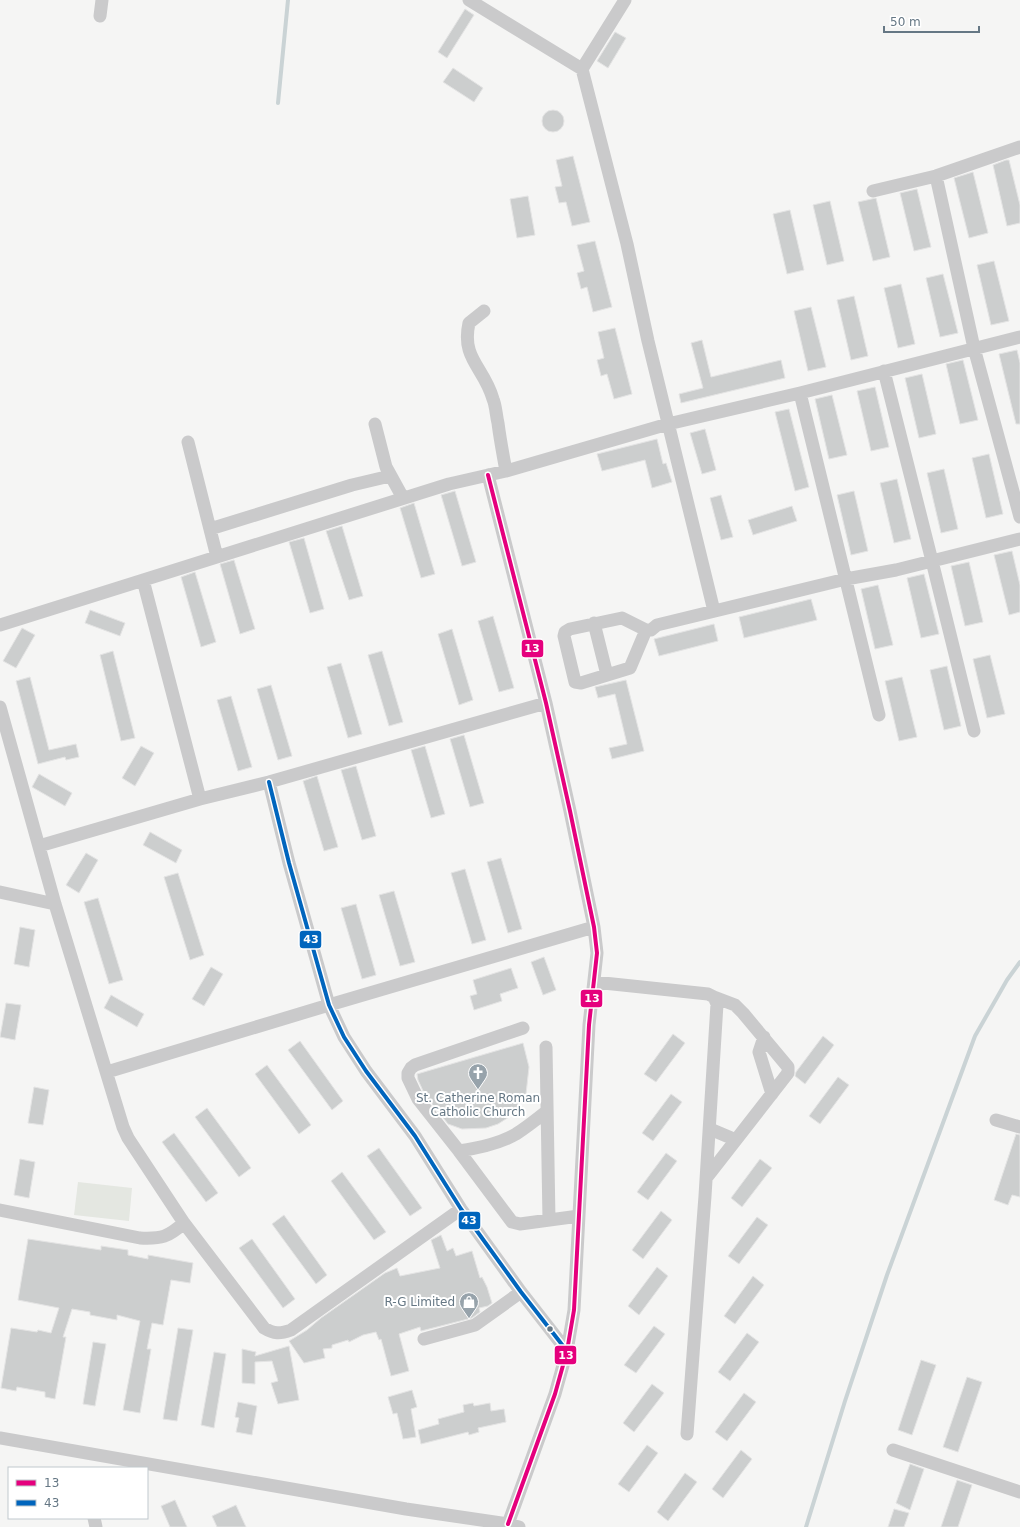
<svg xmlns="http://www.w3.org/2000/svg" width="1020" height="1527" viewBox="0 0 1020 1527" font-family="'DejaVu Sans',sans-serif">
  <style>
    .green { fill: #e4e7e1 }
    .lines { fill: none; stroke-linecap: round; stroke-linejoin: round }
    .stream { stroke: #cad3d5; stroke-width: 4 }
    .building { fill: #cccece; stroke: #e4e4e4 }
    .minor { stroke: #cacacb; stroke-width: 13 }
    .bus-1-casing { stroke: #fff; stroke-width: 7 }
    .bus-2-casing { stroke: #fff; stroke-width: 7 }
    .bus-1 { stroke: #e5007d; stroke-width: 4 }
    .bus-2 { stroke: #0065bd; stroke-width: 4 }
    .bus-dot { fill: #657784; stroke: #fff; stroke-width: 1.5 }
    .labels { text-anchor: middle; stroke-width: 4; stroke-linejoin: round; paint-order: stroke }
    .poi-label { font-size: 12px; fill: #657784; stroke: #fff }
    .line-badge { stroke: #fff; stroke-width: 1.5 }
    .badge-label { font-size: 11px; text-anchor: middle; font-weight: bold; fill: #fff }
  </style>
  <rect width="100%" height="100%" fill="#f5f5f4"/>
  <path class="green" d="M 78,1182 L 132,1188 L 129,1221 L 74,1215 Z"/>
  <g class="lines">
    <path class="stream" d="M 278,103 L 288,0
      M 806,1527 L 845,1401 L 887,1275 L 975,1036 L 1007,980 L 1020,962"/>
  </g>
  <path class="building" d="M 465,9 L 474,15 L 447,58 L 438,52 Z
    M 615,32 L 626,38 L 608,68 L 597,61 Z
    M 453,68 L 483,88 L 474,102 L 443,82 Z
    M542 121a11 11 0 1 1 22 0a11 11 0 1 1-22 0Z
    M 573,156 L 590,222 L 572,226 L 566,202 L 559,203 L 555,187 L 562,186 L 556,160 Z
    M 1006,160 L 1009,160 L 1020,205 L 1020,223 L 1007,226 L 993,165 Z
    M 973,172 L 988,233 L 969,238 L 954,178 Z
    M 917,189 L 931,247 L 914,251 L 900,193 Z
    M 528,196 L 535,235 L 517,238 L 510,199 Z
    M 876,198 L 890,257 L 873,261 L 858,202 Z
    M 830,201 L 844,261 L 827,265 L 813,205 Z
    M 790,210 L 804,270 L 787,274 L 773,214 Z
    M 595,241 L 612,307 L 593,312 L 587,287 L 581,289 L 577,273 L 584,271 L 577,245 Z
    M 994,261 L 1009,321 L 991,325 L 977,265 Z
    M 943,274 L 958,333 L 940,337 L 926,278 Z
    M 901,284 L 915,344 L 898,348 L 884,288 Z
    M 854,296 L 868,356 L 851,360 L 837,300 Z
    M 811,307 L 826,367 L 808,371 L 794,311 Z
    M 615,328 L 632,394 L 614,399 L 607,374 L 601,376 L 597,360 L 604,358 L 598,332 Z
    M 702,340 L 711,377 L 781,360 L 785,378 L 681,403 L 679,394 L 703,388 L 691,343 Z
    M 1017,350 L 1020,363 L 1020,424 L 1016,424 L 999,354 Z
    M 963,360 L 978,420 L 960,424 L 946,364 Z
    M 922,374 L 936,434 L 919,438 L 905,378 Z
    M 875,387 L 889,447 L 871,451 L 857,391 Z
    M 832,395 L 847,455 L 829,459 L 815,399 Z
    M 789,409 L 809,487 L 795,491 L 775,412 Z
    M 705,429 L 716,470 L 702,474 L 690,433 Z
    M 657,439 L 663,464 L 666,463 L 672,482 L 652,488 L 645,460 L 602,471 L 597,454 Z
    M 989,454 L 1003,514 L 986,518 L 972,458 Z
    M 944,469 L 958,529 L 941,533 L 927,473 Z
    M 897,479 L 911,539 L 894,543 L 880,483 Z
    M 455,491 L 476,562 L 462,566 L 441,495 Z
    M 854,491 L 868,551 L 851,555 L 837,495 Z
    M 721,495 L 733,537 L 721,540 L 710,498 Z
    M 414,503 L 435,574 L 421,578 L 400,508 Z
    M 792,506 L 797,521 L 753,535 L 748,520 Z
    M 342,526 L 363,596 L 349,600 L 326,531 Z
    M 304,538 L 324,609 L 310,613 L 289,542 Z
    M 1012,551 L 1020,585 L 1020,612 L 1009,615 L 994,555 Z
    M 234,560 L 255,629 L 240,634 L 220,564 Z
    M 969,562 L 983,622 L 965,626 L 951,566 Z
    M 195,572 L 216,642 L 201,647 L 181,577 Z
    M 924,574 L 939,634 L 921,638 L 907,578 Z
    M 878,585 L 893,645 L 875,649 L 861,589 Z
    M 811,599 L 817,620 L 744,638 L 739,617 Z
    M 90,610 L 125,623 L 120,636 L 85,623 Z
    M 493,616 L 514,688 L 499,692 L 478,621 Z
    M 714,624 L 718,641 L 659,656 L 654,639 Z
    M 22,628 L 35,635 L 16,668 L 3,661 Z
    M 452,629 L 473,700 L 459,705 L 438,634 Z
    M 113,651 L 135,738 L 121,741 L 100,655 Z
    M 382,651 L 403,722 L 389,726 L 368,655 Z
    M 990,655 L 1005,714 L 987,718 L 973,659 Z
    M 341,663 L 362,734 L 348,738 L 327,667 Z
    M 947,666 L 961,726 L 944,730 L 930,670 Z
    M 30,677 L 49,750 L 76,744 L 79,757 L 66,760 L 65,757 L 38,764 L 16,681 Z
    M 902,677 L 917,737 L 899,741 L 885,681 Z
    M 626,680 L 644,751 L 612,759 L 609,748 L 627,744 L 615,694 L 598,698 L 595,687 Z
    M 271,685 L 292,756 L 278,760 L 257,689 Z
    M 231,696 L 252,767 L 238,771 L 217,700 Z
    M 464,735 L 484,803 L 470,807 L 450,739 Z
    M 141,746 L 154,753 L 135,786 L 122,778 Z
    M 425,746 L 445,814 L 431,818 L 411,750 Z
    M 356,766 L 376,836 L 362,840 L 341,770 Z
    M 39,774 L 72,793 L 65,806 L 32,787 Z
    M 317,776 L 338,847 L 324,851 L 303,781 Z
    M 150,832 L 182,850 L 176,863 L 143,845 Z
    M 86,853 L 98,860 L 79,893 L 66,885 Z
    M 501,858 L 522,929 L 508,933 L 487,862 Z
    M 465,869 L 486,940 L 472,944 L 451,873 Z
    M 178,873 L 204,955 L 190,960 L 164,877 Z
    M 394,891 L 415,962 L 400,966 L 379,895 Z
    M 98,898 L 123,980 L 109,984 L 84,902 Z
    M 356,904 L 376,975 L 362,979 L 341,908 Z
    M 20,927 L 35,930 L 29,967 L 14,964 Z
    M 544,957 L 556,990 L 543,995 L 531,962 Z
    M 211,967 L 223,974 L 204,1006 L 192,999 Z
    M 511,968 L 518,988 L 500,994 L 502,1001 L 474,1010 L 470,996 L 477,994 L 473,980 Z
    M 111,995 L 144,1014 L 137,1027 L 104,1008 Z
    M 6,1003 L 21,1005 L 15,1040 L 0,1037 Z
    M 673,1034 L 685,1043 L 656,1082 L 644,1074 Z
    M 823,1036 L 834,1045 L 805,1084 L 795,1076 L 796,1072 Z
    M 300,1041 L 343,1101 L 332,1110 L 288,1050 Z
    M 523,1043 L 529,1067 L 526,1094 L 518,1108 L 509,1117 L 498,1124 L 486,1128 L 462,1129 L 448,1124 L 425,1095 L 418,1080 L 417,1074 Z
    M 267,1065 L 311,1125 L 299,1134 L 255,1074 Z
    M 838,1077 L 849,1085 L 820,1124 L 809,1116 Z
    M 34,1087 L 49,1090 L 43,1125 L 28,1123 Z
    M 671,1094 L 682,1102 L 653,1141 L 642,1133 Z
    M 207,1108 L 251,1168 L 239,1177 L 195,1117 Z
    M 174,1133 L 218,1193 L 206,1202 L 162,1142 Z
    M 1016,1134 L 1020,1135 L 1020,1197 L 1012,1195 L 1008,1205 L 994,1200 Z
    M 379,1148 L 422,1208 L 410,1216 L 367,1156 Z
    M 666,1153 L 677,1161 L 648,1200 L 637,1192 Z
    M 20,1159 L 35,1162 L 29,1198 L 14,1195 Z
    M 760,1159 L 772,1168 L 742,1207 L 731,1198 Z
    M 342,1172 L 386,1232 L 374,1240 L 331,1181 Z
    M 661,1211 L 672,1220 L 643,1259 L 632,1250 Z
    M 284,1215 L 327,1275 L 316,1284 L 272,1224 Z
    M 757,1217 L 768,1225 L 739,1264 L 728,1256 Z
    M 441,1235 L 447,1251 L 453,1248 L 456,1256 L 472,1251 L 480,1278 L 482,1277 L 487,1287 L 492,1303 L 488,1306 L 479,1308 L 480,1312 L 472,1318 L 425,1330 L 421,1331 L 420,1327 L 399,1334 L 409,1371 L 391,1376 L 381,1339 L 379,1340 L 376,1332 L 363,1335 L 349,1342 L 348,1340 L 332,1345 L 332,1348 L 323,1349 L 325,1358 L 304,1363 L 289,1341 L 307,1330 L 321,1318 L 385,1273 L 397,1268 L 400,1276 L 440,1268 L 431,1240 Z
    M 28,1239 L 101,1250 L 101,1246 L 128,1250 L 128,1255 L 148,1259 L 148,1255 L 193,1263 L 190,1283 L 171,1280 L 163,1325 L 152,1323 L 147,1349 L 151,1349 L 140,1413 L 123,1410 L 140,1321 L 117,1315 L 117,1320 L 90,1315 L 90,1312 L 72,1309 L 63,1337 L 66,1337 L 55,1399 L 45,1397 L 45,1392 L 17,1387 L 16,1391 L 1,1388 L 11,1328 L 37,1332 L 38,1330 L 51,1333 L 59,1308 L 18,1300 Z
    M 252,1239 L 295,1299 L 283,1308 L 239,1248 Z
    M 657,1267 L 668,1276 L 639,1315 L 628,1306 Z
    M 753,1276 L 764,1285 L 735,1324 L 724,1316 Z
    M 654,1326 L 665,1334 L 636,1373 L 624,1365 Z
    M 178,1328 L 193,1330 L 177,1421 L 163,1419 Z
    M 747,1333 L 759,1342 L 730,1381 L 718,1372 Z
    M 93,1342 L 106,1344 L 95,1406 L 83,1404 Z
    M 289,1346 L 299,1400 L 278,1404 L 271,1383 L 278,1381 L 272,1361 L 255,1362 L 255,1384 L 242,1383 L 242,1349 L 256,1352 L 255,1356 Z
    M 214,1352 L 226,1354 L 214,1428 L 201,1425 Z
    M 921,1360 L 936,1365 L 912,1435 L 898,1430 Z
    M 967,1377 L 982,1382 L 958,1452 L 943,1447 Z
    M 652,1384 L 664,1393 L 634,1432 L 623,1423 Z
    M 412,1390 L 417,1407 L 411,1409 L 416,1437 L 403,1439 L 397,1413 L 393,1414 L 388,1397 Z
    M 744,1393 L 756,1402 L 727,1441 L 715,1432 Z
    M 238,1402 L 257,1406 L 252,1435 L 236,1432 L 239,1418 L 235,1417 Z
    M 473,1403 L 474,1406 L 490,1403 L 491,1411 L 504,1409 L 506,1422 L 478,1428 L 479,1432 L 469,1435 L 468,1432 L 421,1444 L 418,1430 L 439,1424 L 438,1419 L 464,1412 L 463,1405 Z
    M 647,1445 L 658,1453 L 629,1492 L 618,1484 Z
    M 741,1450 L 752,1459 L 723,1498 L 712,1489 Z
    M 910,1464 L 924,1469 L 910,1510 L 896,1503 Z
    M 685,1473 L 697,1482 L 668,1521 L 657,1512 Z
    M 957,1480 L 972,1485 L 958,1527 L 941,1527 Z
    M 175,1500 L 187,1527 L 170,1527 L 161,1506 Z
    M 236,1505 L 246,1527 L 217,1527 L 212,1516 Z
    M 894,1509 L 909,1513 L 904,1527 L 888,1527 Z"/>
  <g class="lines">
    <path class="minor" d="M 469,0 L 582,69 L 627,244 L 648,341 L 714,611
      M 100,16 L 102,0
      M 582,69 L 625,0
      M 936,176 L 974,348 L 1020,517
      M 873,191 L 936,176 L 1020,147
      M 484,311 L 469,323 C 461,359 484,367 493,399 C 496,406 496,415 498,423 C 500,439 503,455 506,471
      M 884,371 L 932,561 L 974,731
      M 800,393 L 879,715
      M 375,424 L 386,467 L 403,498
      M 188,442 L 217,557
      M 488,475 L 546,703 L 570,811 L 594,927 L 597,953 L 589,1025 L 574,1310 L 567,1351 L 555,1394 L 508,1524
      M 210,529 L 352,485 L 390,476
      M 143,580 L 200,799
      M 594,623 L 607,675
      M 0,625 L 449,484 L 506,471 L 668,424 L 800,393 L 1020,337
      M 646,630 L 630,668 L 581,683 L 575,682 L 564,636 L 565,632 L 570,629 L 622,618 L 646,630 L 651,630 L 657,625 L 846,579 L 896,570 L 1020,539
      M 0,707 L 55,904 L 123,1127 L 128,1138 L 184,1223 L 264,1328 C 274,1334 280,1334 291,1330 L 461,1209
      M 269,782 L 289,863 L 329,1005 L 344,1037 L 366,1071 L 415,1136 L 461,1209 L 521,1292 L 567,1351
      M 39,846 L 200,799 L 269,782 L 546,703
      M 0,892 L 55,904
      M 594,982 L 708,994 L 714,997 L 717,1004 L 705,1196 L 687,1434
      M 523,1028 L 415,1065 L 411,1068 L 408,1073 L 408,1078 L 418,1099 L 459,1151 L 512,1222 L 520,1224 L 579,1216
      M 764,1037 L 759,1052 L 772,1094
      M 546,1047 L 549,1220
      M 107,1072 L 329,1005 L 594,927
      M 996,1120 L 1020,1127
      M 710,1129 L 736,1140
      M 459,1151 C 479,1148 499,1144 516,1134 C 527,1127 537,1119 547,1111
      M 707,1177 L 788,1073 L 788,1067 L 743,1013 L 735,1005 L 714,997
      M 0,1210 L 140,1238 C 162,1239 168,1237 184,1223
      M 424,1339 L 475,1325 L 521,1292
      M 0,1438 L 406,1509 L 508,1524 L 519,1527
      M 893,1450 L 1020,1492
      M 94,1518 L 96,1527"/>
    <defs>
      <path id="bus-1" d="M 488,475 L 546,703 L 570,811 L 594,927 L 597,953 L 589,1025 L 574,1310 L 567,1351 L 555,1394 L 508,1524"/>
      <path id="bus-2" d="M 269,782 L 289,863 L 329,1005 L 344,1037 L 366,1071 L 415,1136 L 461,1209 L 521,1292 L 567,1351"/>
    </defs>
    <use href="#bus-1" class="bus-1-casing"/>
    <use href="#bus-2" class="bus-2-casing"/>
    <use href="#bus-1" class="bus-1"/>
    <use href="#bus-2" class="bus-2"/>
  </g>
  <defs>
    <symbol id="church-pin" viewBox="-11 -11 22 30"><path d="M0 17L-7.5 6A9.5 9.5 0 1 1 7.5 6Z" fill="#97a3ab" stroke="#fff"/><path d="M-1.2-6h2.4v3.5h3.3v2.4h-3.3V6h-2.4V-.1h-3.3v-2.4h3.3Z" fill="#fff"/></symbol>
    <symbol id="shop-pin" viewBox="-11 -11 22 30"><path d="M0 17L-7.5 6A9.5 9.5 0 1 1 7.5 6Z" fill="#97a3ab" stroke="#fff"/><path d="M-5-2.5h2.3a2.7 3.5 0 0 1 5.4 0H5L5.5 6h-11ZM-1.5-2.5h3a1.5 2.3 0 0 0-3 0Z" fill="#fff"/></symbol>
  </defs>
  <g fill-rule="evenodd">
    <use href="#church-pin" x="467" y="1062" width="22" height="30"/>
    <use href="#shop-pin" x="458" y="1291" width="22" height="30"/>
  </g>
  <circle class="bus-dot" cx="550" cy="1329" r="3.5"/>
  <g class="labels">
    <g class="poi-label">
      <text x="478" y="1102">St. Catherine Roman<tspan x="478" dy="14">Catholic Church</tspan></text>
      <text x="455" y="1306" text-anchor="end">R-G Limited</text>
    </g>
  </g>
  <g class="line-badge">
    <rect x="521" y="639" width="23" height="19" rx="4" fill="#e5007d"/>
    <rect x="299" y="930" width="23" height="19" rx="4" fill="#0065bd"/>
    <rect x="580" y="989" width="23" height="19" rx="4" fill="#e5007d"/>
    <rect x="458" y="1211" width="23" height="19" rx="4" fill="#0065bd"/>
    <rect x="554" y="1345" width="23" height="20" rx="4" fill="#e5007d"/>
  </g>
  <g class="badge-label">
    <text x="532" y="652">13</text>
    <text x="311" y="943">43</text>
    <text x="592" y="1002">13</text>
    <text x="469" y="1224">43</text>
    <text x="566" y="1359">13</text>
  </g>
  <rect x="8" y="1467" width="140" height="52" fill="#ffffff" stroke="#c1c9ce"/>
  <rect x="16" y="1480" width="20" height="6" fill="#e5007d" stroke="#c1c9ce"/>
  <text x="44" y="1487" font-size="12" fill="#657784">13</text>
  <rect x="16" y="1500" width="20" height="6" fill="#0065bd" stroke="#c1c9ce"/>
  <text x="44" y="1507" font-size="12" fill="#657784">43</text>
  <path d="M884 26v6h95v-6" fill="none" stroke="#657784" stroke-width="2"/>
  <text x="890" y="26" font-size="12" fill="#657784" stroke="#ffffff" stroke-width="3" paint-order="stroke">50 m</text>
</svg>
